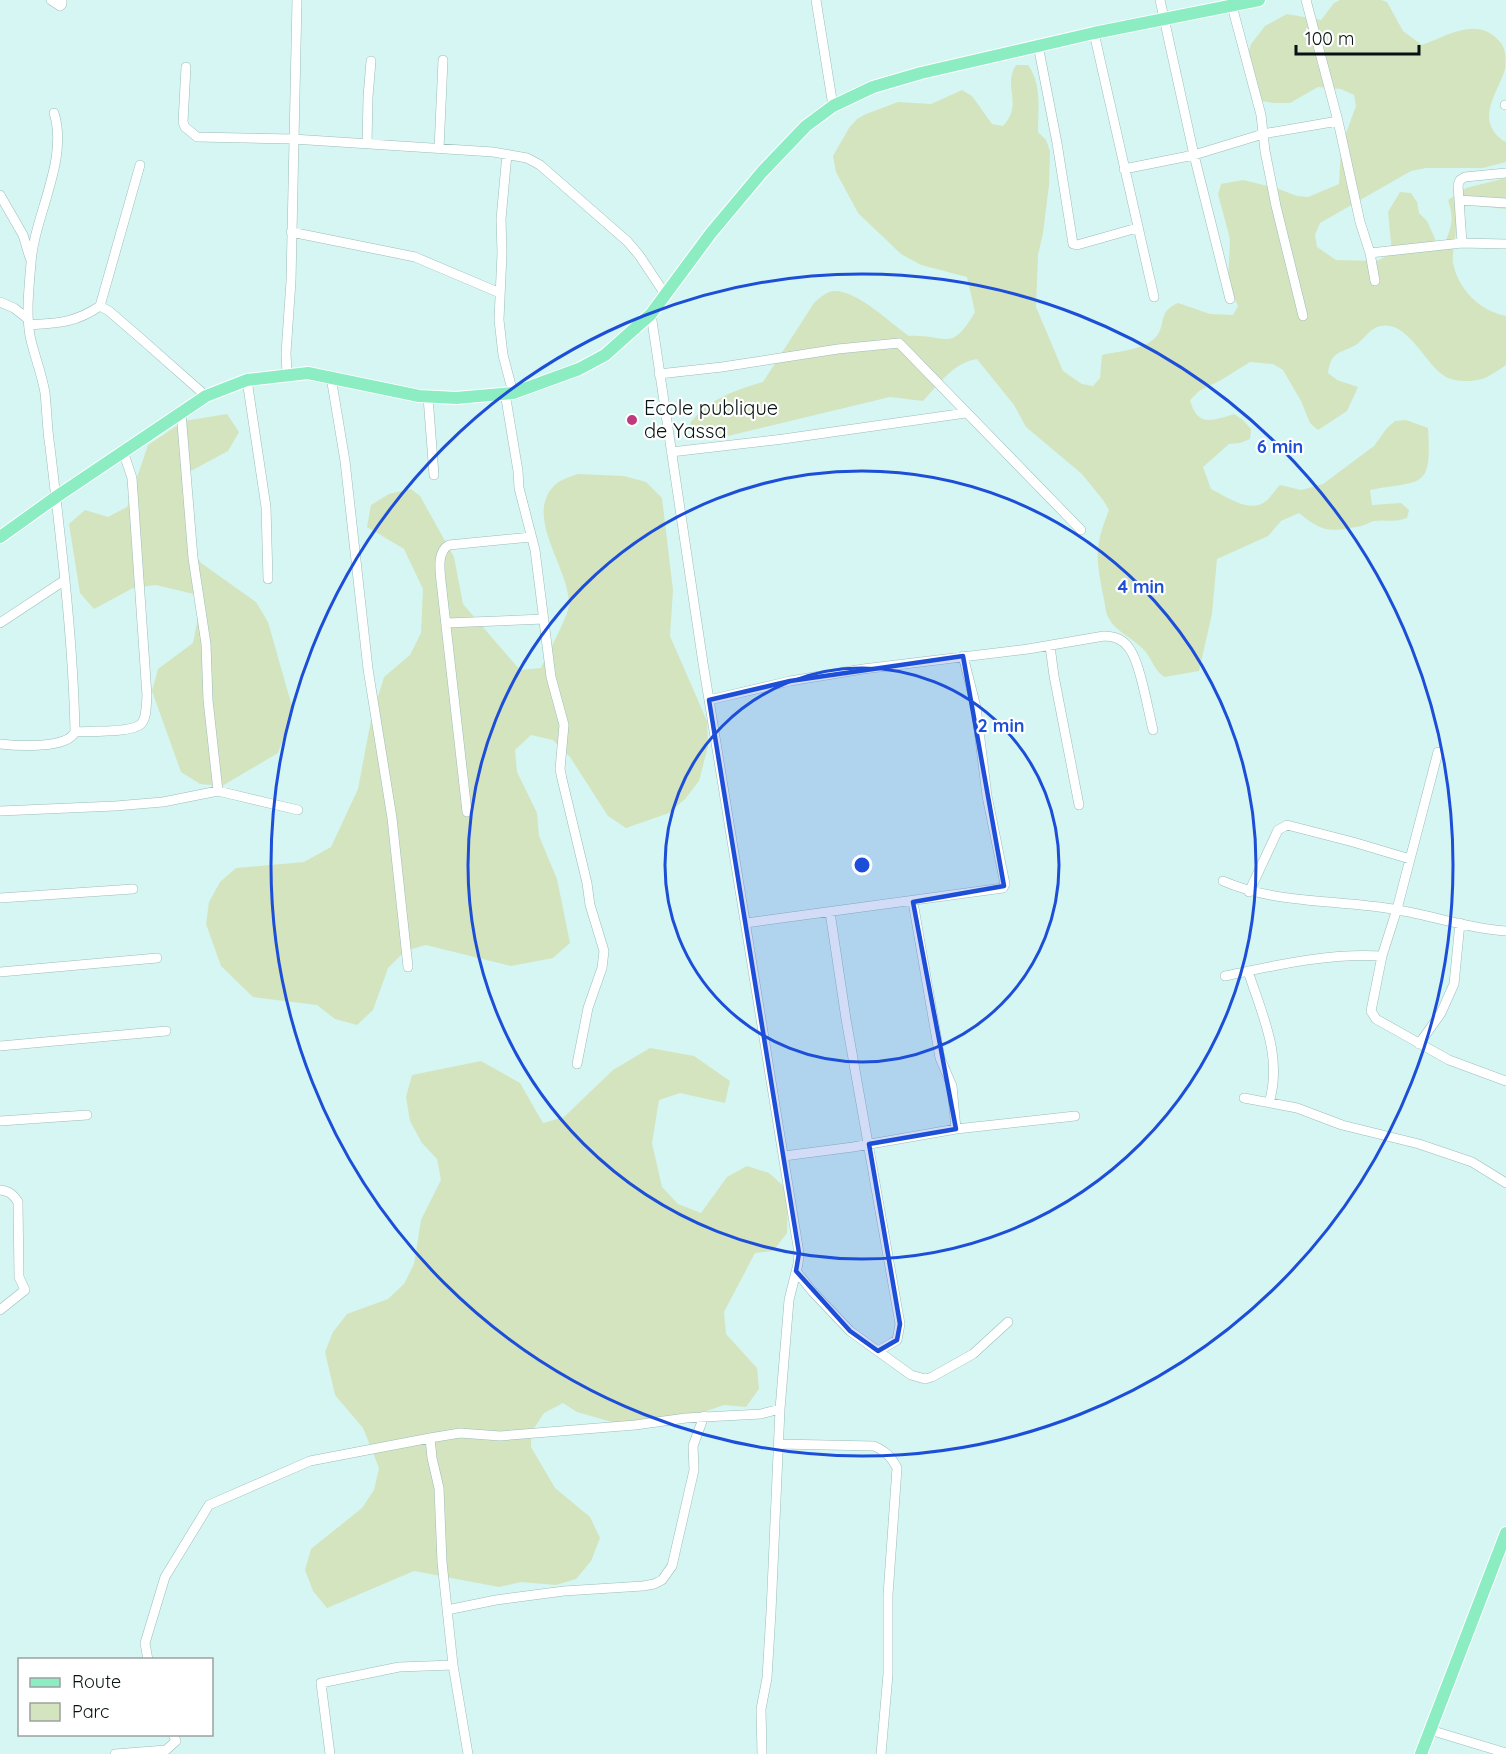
<svg xmlns="http://www.w3.org/2000/svg" width="1506" height="1754" viewBox="0 0 1506 1754" font-family="Quicksand,sans-serif">
  <style>
    .green { fill: #d4e4bf }
    .lines { fill: none; stroke-linecap: round; stroke-linejoin: round }
    .minor-casing { stroke: #9dbcba; stroke-width: 10 }
    .major-casing { stroke: #fff; stroke-width: 14 }
    .minor { stroke: #fff; stroke-width: 9 }
    .major { stroke: #8dedc2; stroke-width: 12 }
    .marked { fill: #1d4ed8; fill-opacity: 0.2; stroke: #1d4ed8; stroke-width: 4.5; stroke-linejoin: round }
    .ring { fill: none; stroke: #1d4ed8; stroke-width: 3 }
    .poi-dot { fill: #bf3a7c; stroke: #fff; stroke-width: 2 }
    .labels { text-anchor: middle; stroke-width: 4.5; stroke-linejoin: round; paint-order: stroke }
    .poi-label { font-size: 20px; fill: #071312; stroke: #fff; text-anchor: start }
    .centre { fill: #1d4ed8; stroke: #fff; stroke-width: 3 }
    .ring-label { font-size: 18px; text-anchor: middle; font-weight: bold; fill: #1d4ed8; stroke: #fff; stroke-width: 4.5; stroke-linejoin: round; paint-order: stroke }
  </style>
  <rect width="100%" height="100%" fill="#d5f6f3"/>
  <path class="green" d="M 1340,0 L 1381,0 L 1387,2 L 1403,31 L 1422,45 C 1449,35 1479,15 1501,43 C 1506,50 1506,60 1505,69 C 1501,84 1489,100 1489,117 C 1489,127 1497,138 1506,142 L 1506,162 L 1483,168 L 1426,168 L 1411,171 L 1320,223 L 1315,235 L 1317,247 L 1336,260 L 1377,261 L 1392,253 L 1388,212 L 1400,192 L 1411,193 L 1417,202 L 1419,213 L 1427,221 L 1436,241 L 1446,241 C 1452,223 1454,220 1448,200 L 1466,188 L 1506,178 L 1506,209 L 1466,205 C 1458,216 1456,226 1455,240 C 1454,247 1452,256 1453,263 C 1458,289 1480,311 1506,316 L 1506,365 C 1498,370 1491,376 1482,379 C 1472,382 1455,382 1446,377 C 1424,365 1406,314 1375,328 C 1367,332 1362,342 1354,346 C 1337,354 1331,353 1328,373 L 1337,380 L 1358,387 L 1347,411 L 1318,430 L 1310,423 L 1301,401 L 1283,370 L 1273,364 L 1250,362 L 1221,380 L 1199,391 L 1190,400 C 1197,427 1212,421 1234,414 L 1243,420 L 1251,429 L 1250,439 L 1240,443 L 1229,444 L 1203,467 L 1211,489 C 1227,497 1250,514 1266,501 C 1271,497 1275,490 1280,485 L 1301,490 L 1323,484 L 1374,446 L 1387,428 L 1395,421 L 1406,420 L 1428,428 C 1432,491 1422,480 1370,490 L 1372,505 L 1401,503 L 1409,510 L 1407,518 C 1393,523 1387,519 1374,521 C 1370,522 1365,525 1361,526 C 1330,532 1323,533 1299,513 L 1281,521 L 1268,536 L 1217,559 L 1212,614 L 1199,671 L 1164,677 C 1153,669 1152,657 1142,648 C 1131,637 1116,632 1108,617 C 1105,611 1105,602 1103,595 C 1096,556 1094,548 1109,510 L 1103,500 L 1082,474 L 1026,427 L 1014,405 L 977,359 C 953,363 939,384 923,401 L 890,397 L 728,436 L 696,433 L 690,423 C 709,399 735,390 763,382 L 814,303 C 820,298 826,291 835,291 C 858,291 890,323 909,336 C 946,334 951,354 975,312 L 967,277 L 921,265 L 901,254 L 858,213 L 836,172 L 833,156 L 849,128 L 857,119 L 866,114 L 898,102 L 931,104 L 962,90 L 972,96 L 992,124 L 1003,126 C 1024,103 1002,88 1016,65 L 1028,65 C 1042,84 1038,109 1038,132 L 1046,140 L 1050,151 L 1049,185 L 1043,233 L 1038,255 L 1036,307 L 1063,371 L 1082,384 L 1093,386 L 1100,378 L 1102,355 C 1119,351 1144,350 1156,337 C 1167,323 1157,312 1178,303 L 1210,314 L 1233,315 L 1238,306 L 1228,285 L 1230,239 L 1218,194 L 1221,184 L 1243,180 L 1276,188 L 1297,196 L 1308,197 L 1339,184 L 1341,147 L 1356,106 L 1354,95 L 1341,89 L 1318,87 L 1290,103 L 1274,103 L 1261,101 L 1248,55 L 1251,44 L 1265,26 L 1287,14 L 1321,20 L 1334,3 Z
    M 227,414 L 239,432 L 228,451 L 189,472 L 192,517 L 187,543 L 201,563 L 256,602 L 268,622 L 293,710 L 278,753 L 222,786 L 200,784 L 181,772 L 152,691 L 158,669 L 193,643 L 202,596 L 156,585 L 133,588 L 94,609 L 80,593 L 69,524 L 85,510 L 108,517 L 127,507 L 148,445 L 184,421 Z
    M 578,474 L 624,476 L 646,482 L 662,498 L 673,590 L 670,636 L 707,721 L 708,746 L 699,781 L 685,799 L 669,813 L 626,828 L 608,816 L 570,757 L 553,740 L 531,735 L 515,750 L 517,772 L 537,813 L 539,836 L 557,879 L 570,943 L 553,958 L 511,966 L 426,945 L 405,951 L 388,968 L 373,1010 L 357,1025 L 335,1019 L 317,1005 L 253,997 L 221,966 L 206,924 L 209,902 L 220,882 L 236,868 L 304,862 L 331,847 L 358,789 L 371,720 L 384,677 L 410,655 L 421,633 L 423,589 L 404,549 L 367,527 L 371,505 L 389,494 L 411,489 L 420,496 L 454,557 L 463,604 L 520,670 L 541,668 C 547,654 569,616 569,604 C 569,566 521,514 557,483 C 563,479 572,476 578,474 Z
    M 650,1048 L 694,1056 L 730,1081 L 725,1103 L 680,1093 L 659,1100 L 652,1143 L 662,1187 L 678,1204 L 701,1213 L 727,1177 L 747,1166 L 769,1173 L 788,1190 L 787,1233 L 773,1251 L 755,1253 L 724,1312 L 726,1334 L 757,1368 L 759,1389 L 746,1407 L 724,1405 L 686,1418 L 619,1424 L 577,1412 L 563,1403 L 544,1413 L 531,1433 L 531,1447 L 555,1488 L 590,1517 L 600,1538 L 591,1561 L 576,1579 L 556,1585 L 521,1582 L 499,1587 L 414,1571 L 327,1608 L 313,1591 L 305,1570 L 311,1549 L 362,1508 L 374,1490 L 379,1468 L 363,1428 L 335,1395 L 325,1352 L 333,1332 L 347,1314 L 388,1299 L 404,1284 L 414,1264 L 421,1220 L 441,1180 L 437,1159 L 422,1143 L 410,1121 L 406,1097 L 412,1075 L 481,1061 L 520,1083 L 543,1123 L 564,1117 L 613,1070 Z"/>
  <g class="lines">
    <defs>
      <path id="minor" d="M 51,0 L 60,6 L 62,4 L 62,0
        M 816,0 L 833,106
        M 1160,0 L 1194,155 L 1230,299
        M 1306,0 L 1338,121 L 1360,222 L 1370,253 L 1375,281
        M 1232,6 L 1261,115 L 1265,151 L 1276,206 L 1303,316
        M 1094,33 L 1154,297
        M 1038,45 L 1057,143 L 1073,244 L 1077,245 L 1137,228
        M 186,67 L 183,122 L 185,127 L 197,137 L 293,139 L 493,152 L 527,158 L 540,165 L 627,241 L 639,255 L 665,294
        M 1505,105 L 1506,105
        M 367,144 L 368,97 L 371,61
        M 439,149 L 443,60
        M 507,154 L 501,219 L 502,253 L 499,320 L 503,355 L 513,393
        M 1124,169 L 1194,155 L 1263,134 L 1338,121
        M 0,195 L 23,235 L 30,258
        M 1459,200 L 1506,203
        M 291,232 L 415,257 L 500,293
        M 1462,243 L 1458,185 L 1460,180 L 1465,177 L 1506,173
        M 1370,253 L 1462,243 L 1506,244
        M 0,302 L 14,308 L 28,319
        M 100,306 L 140,165
        M 651,314 L 703,663 L 799,1253 L 798,1264 L 789,1300 L 780,1409 L 771,1612 L 767,1678 L 761,1709 L 762,1754
        M 29,325 C 58,323 75,323 100,306 L 109,311 L 138,336 L 206,396
        M 287,374 L 286,353 L 291,281 L 297,0
        M 659,374 L 722,367 L 838,349 L 899,343 L 1081,530
        M 331,377 L 345,461 L 368,669 L 392,818 L 408,967
        M 247,380 L 266,507 L 268,579
        M 505,393 L 518,471 L 519,488 L 535,550 L 551,677 L 564,725 L 560,769 L 562,779 L 587,883 L 590,905 L 604,951 L 602,968 L 588,1008 L 577,1064
        M 428,397 L 434,475
        M 181,412 L 193,558 L 206,644 L 208,700 L 218,791
        M 671,452 L 783,439 L 966,413
        M 0,623 L 65,580
        M 446,623 L 544,619
        M 1050,646 L 1054,676 L 1079,805
        M 709,700 L 790,681 L 863,669 L 1028,649 L 1104,636 C 1114,636 1123,639 1129,648 C 1140,662 1148,710 1153,730
        M 75,732 C 89,731 132,733 141,724 C 147,718 146,705 147,696 L 132,478 L 123,451
        M 0,744 C 17,746 67,749 75,732 C 73,637 61,542 50,447 C 47,429 47,411 45,393 C 42,374 34,355 30,336 C 26,313 29,287 31,263 C 34,216 69,160 54,113
        M 1438,752 L 1397,909 L 1382,956 L 1371,1011 L 1376,1019 L 1449,1060 L 1506,1081
        M 0,811 L 115,806 L 163,802 L 218,791 L 298,810
        M 467,812 L 442,590 C 441,577 435,552 449,545 L 531,537
        M 1223,881 C 1278,905 1340,899 1398,910 C 1434,916 1470,929 1506,931
        M 1249,892 L 1278,830 L 1287,825 L 1353,842 L 1410,859
        M 0,898 L 133,889
        M 913,902 L 940,1058 L 952,1086 L 956,1129
        M 830,912 L 846,1019 L 900,1324 L 897,1340 L 878,1351
        M 746,923 L 1003,888 L 1005,884 L 987,796 L 976,707 L 963,656
        M 1248,971 C 1262,1015 1283,1056 1269,1103
        M 0,972 L 157,958
        M 1225,976 C 1277,965 1328,953 1382,956
        M 1419,1044 L 1441,1013 L 1454,984 L 1460,923
        M 0,1046 L 166,1031
        M 1244,1098 L 1297,1108 L 1342,1125 L 1419,1144 L 1472,1162 L 1506,1183
        M 0,1121 L 87,1115
        M 784,1156 L 853,1147 L 956,1129 L 1075,1116
        M 0,1190 C 9,1191 13,1194 18,1202 L 19,1277 L 25,1290 L 0,1310
        M 796,1271 L 812,1291 L 850,1331 L 911,1375 L 925,1379 L 932,1377 L 973,1354 L 1008,1322
        M 779,1444 L 874,1446 C 885,1451 891,1456 897,1468 L 888,1595 L 888,1674 L 881,1754
        M 447,1610 L 496,1600 L 564,1591 L 643,1586 L 654,1584 L 662,1580 L 672,1566 L 694,1470 L 693,1446 L 704,1416
        M 148,1660 L 145,1643 L 165,1577 L 209,1505 L 310,1461 L 430,1438
        M 1430,1730 L 1506,1753
        M 115,1754 L 166,1750 L 176,1741 L 173,1734
        M 330,1754 L 321,1683 L 399,1667 L 453,1665
        M 468,1754 L 453,1665 L 442,1562 L 439,1488 L 432,1458 L 430,1438 L 460,1433 L 500,1436 L 635,1425 L 686,1418 L 761,1414 L 780,1409"/>
      <path id="major" d="M 0,537 L 56,497 L 206,396 L 247,380 L 308,373 L 419,396 L 456,398 L 513,393 L 579,369 L 605,355 L 651,314 L 711,233 L 762,172 L 806,126 L 833,106 L 873,87 L 921,73 L 1094,33 L 1259,0
        M 1421,1754 L 1506,1533"/>
    </defs>
    <use href="#minor" class="minor-casing"/>
    <use href="#major" class="major-casing"/>
    <use href="#minor" class="minor"/>
    <use href="#major" class="major"/>
  </g>
  <path class="marked" d="M 963,656 L 1004,886 L 913,902 L 956,1129 L 869,1144 L 900,1324 L 897,1340 L 878,1351 L 850,1331 L 796,1271 L 799,1253 L 709,700 L 790,681 Z"/>
  <g class="ring">
    <circle cx="862" cy="865" r="197"/>
    <circle cx="862" cy="865" r="394"/>
    <circle cx="862" cy="865" r="591"/>
  </g>
  <circle class="poi-dot" cx="632" cy="420" r="6"/>
  <g class="labels">
    <g class="poi-label">
      <text x="644" y="415">Ecole publique<tspan x="644" dy="23">de Yassa</tspan></text>
    </g>
  </g>
  <circle cx="862" cy="865" r="9" class="centre"/>
  <g class="ring-label">
    <text x="1280" y="453">6 min</text>
    <text x="1141" y="593">4 min</text>
    <text x="1001" y="732">2 min</text>
  </g>
  <rect x="18" y="1658" width="195" height="78" fill="#ffffff" stroke="#9ca1a0" stroke-width="1.5"/>
  <rect x="30" y="1678" width="30" height="9" fill="#8dedc2" stroke="#9ca1a0" stroke-width="1.5"/>
  <text x="72" y="1688" font-size="18" fill="#071312">Route</text>
  <rect x="30" y="1703" width="30" height="18" fill="#d4e4bf" stroke="#9ca1a0" stroke-width="1.5"/>
  <text x="72" y="1718" font-size="18" fill="#071312">Parc</text>
  <path d="M1296 45v9h123v-9" fill="none" stroke="#071312" stroke-width="3"/>
  <text x="1305" y="45" font-size="18" fill="#071312" stroke="#ffffff" stroke-width="4.5" paint-order="stroke">100 m</text>
</svg>
